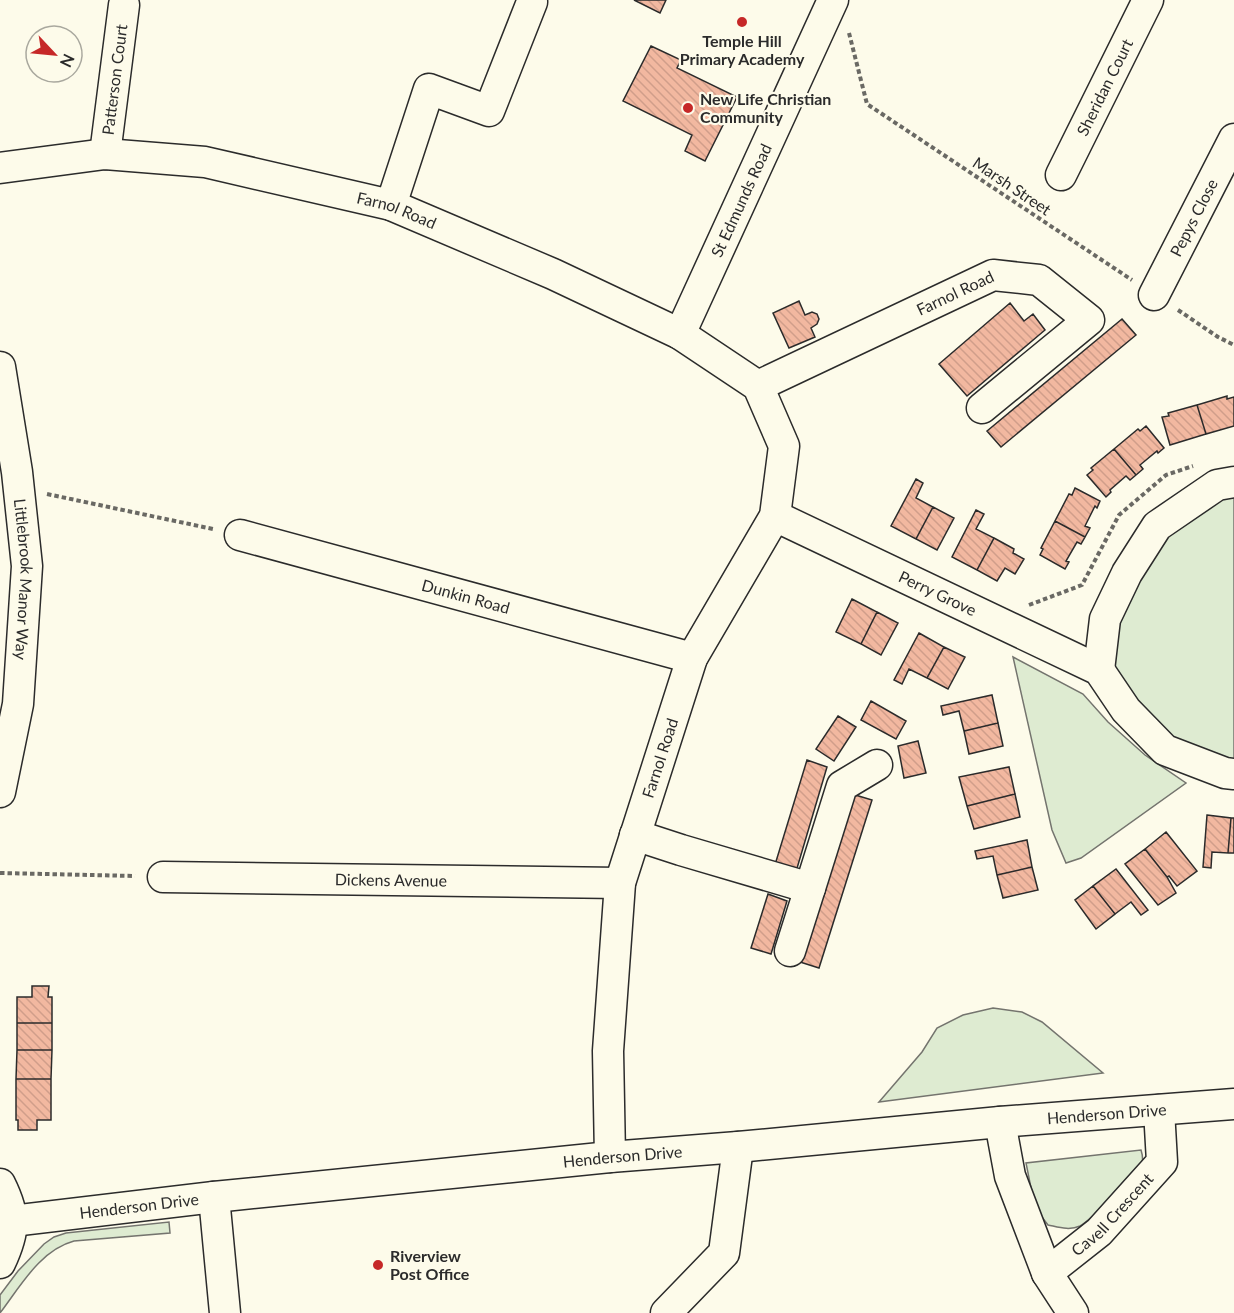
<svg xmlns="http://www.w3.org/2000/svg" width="1234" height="1313" viewBox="0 0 1234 1313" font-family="Lato,sans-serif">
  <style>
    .green { fill: #deebd1; stroke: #74746e; stroke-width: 1.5 }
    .building { fill: url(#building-back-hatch); stroke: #2b2b2b; stroke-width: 1.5 }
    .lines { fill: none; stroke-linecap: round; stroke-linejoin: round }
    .minor-casing { stroke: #2b2b2b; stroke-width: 33 }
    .path { stroke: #6a6964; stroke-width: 4; stroke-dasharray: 4.5 3; stroke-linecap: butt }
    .minor { stroke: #fdfbea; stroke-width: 30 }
    .poi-dot { fill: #c62828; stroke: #fdfbea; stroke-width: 2 }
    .labels { text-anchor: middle; stroke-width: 4.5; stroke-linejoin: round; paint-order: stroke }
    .poi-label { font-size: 16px; font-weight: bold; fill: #2b2b2b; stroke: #fdfbea; text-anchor: start }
    .street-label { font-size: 16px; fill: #2b2b2b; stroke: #fdfbea }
  </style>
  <defs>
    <pattern id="building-back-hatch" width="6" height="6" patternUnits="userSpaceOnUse" patternTransform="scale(1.5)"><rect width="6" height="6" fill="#f2b8a0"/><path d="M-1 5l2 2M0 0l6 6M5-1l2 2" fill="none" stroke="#d09e8a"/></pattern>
  </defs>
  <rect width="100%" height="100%" fill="#fdfbea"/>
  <path class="green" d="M 1234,496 L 1234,760 L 1211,753 L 1171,737 L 1138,705 L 1109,662 L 1119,609 L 1178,519 L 1223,498 Z
    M 1013,657 L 1083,694 L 1108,722 L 1145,755 L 1186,783 L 1081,858 L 1066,863 L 1052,830 Z
    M 993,1008 L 1022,1012 L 1042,1022 L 1103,1073 L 879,1102 L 922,1052 L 937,1028 L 963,1015 Z
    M 1141,1150 C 1143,1156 1143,1163 1141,1169 C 1138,1176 1088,1222 1080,1226 C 1069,1231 1058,1227 1048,1225 L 1035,1208 L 1026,1163 Z
    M 169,1222 L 170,1233 L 74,1241 C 40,1250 20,1287 0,1313 L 0,1295 L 18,1271 L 44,1244 L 54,1237 L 66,1233 Z"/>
  <path class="building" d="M 634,0 L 666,0 L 660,13 Z
    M 651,46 L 681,60 L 677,68 L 737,97 L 705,161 L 685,151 L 692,135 L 623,101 Z
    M 799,301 L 805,315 L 812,312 L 817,314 L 819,319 L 817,324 L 811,328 L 815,337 L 789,348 L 773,313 Z
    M 1010,303 L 1024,321 L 1033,314 L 1045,330 L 967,396 L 939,364 Z
    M 1122,319 L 1136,335 L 1001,447 L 987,431 Z
    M 1227,396 L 1227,399 L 1234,397 L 1234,426 L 1206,434 L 1197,405 Z
    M 1197,405 L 1206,434 L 1170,445 L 1162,417 L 1169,416 L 1168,413 Z
    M 1146,426 L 1164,448 L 1158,453 L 1157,451 L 1140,465 L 1143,469 L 1136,475 L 1114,449 L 1138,429 L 1140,431 Z
    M 1114,449 L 1136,475 L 1130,480 L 1126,476 L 1110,490 L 1111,492 L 1106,497 L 1087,475 L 1093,470 L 1091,468 Z
    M 916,479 L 923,483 L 916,498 L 933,507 L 916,539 L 891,526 Z
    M 1075,488 L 1100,501 L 1097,508 L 1095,506 L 1085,526 L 1090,528 L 1085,537 L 1055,521 L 1069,494 L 1072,495 Z
    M 933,507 L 954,518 L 937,550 L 916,539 Z
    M 976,510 L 984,514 L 976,529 L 994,538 L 977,570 L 952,557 Z
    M 1055,521 L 1085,537 L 1081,544 L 1077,542 L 1066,561 L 1069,562 L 1065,569 L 1040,555 L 1043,549 L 1041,548 Z
    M 994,538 L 1014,549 L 1013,553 L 1024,559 L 1015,574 L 1005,568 L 997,581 L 977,570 Z
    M 852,599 L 877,612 L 861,644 L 836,632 Z
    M 877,612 L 898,623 L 881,655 L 861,644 Z
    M 919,633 L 944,647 L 927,678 L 909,669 L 902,684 L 894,680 Z
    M 944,647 L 965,657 L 948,689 L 927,678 Z
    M 992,695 L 998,723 L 964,731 L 959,711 L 943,715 L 941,706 Z
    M 871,701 L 906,721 L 896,739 L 861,720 Z
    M 838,716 L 856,727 L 834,761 L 816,749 Z
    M 998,723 L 1003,746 L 969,754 L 964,731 Z
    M 918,741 L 926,773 L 904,778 L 898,746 Z
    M 807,760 L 827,767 L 795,875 L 774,868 Z
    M 1009,767 L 1015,794 L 967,806 L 959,777 Z
    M 852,794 L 872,800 L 819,968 L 800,962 Z
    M 1015,794 L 1020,817 L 974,829 L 967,806 Z
    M 1207,815 L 1231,818 L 1228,853 L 1212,852 L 1211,868 L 1203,867 Z
    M 1231,818 L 1234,818 L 1234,853 L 1228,853 Z
    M 1166,832 L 1197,871 L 1177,886 L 1169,876 L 1167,877 L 1145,849 Z
    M 1027,840 L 1032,867 L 997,875 L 993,856 L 977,859 L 975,851 Z
    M 1145,849 L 1167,877 L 1176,893 L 1158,905 L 1125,864 Z
    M 1032,867 L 1038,890 L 1003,898 L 997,875 Z
    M 1116,869 L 1148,910 L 1141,915 L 1131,902 L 1115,914 L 1093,886 Z
    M 1093,886 L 1115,914 L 1096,929 L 1075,900 Z
    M 768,894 L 787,901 L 771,954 L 751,948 Z
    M 32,986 L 49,986 L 48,997 L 52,997 L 52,1023 L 17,1023 L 17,997 L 32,997 Z
    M 17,1023 L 52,1023 L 52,1050 L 17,1050 Z
    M 17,1050 L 52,1050 L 51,1079 L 16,1079 Z
    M 16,1079 L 51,1079 L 51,1120 L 37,1120 L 37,1130 L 18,1130 L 18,1120 L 16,1120 Z"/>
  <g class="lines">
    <defs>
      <g id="minor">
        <path id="s1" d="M 105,154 L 124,5"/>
        <path id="s2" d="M 0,168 L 105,154 L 205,162 L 391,205 L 553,274 L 680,334 L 758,386 L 784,446 L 775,516 L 692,658 L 620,883 L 608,1051 L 610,1157"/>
        <path id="s3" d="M 1061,175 L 1148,0"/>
        <path d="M 391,205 L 429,89 L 489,111 L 532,2"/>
        <path id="s4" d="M 1154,295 L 1234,139"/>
        <path id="s5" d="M 680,334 L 833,0"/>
        <path id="s6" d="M 0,367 L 17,472 L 27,566 L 18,704 L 0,792"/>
        <path id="s7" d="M 758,386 L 993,275 L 1039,280 L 1089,320 L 982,408"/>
        <path id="s8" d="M 775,516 L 1099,670 L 1126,710 L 1165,750 L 1225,773 L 1234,774"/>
        <path id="s9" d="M 240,535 L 692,658"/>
        <path d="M 1099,670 L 1105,619 L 1127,573 L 1157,526 L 1217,485 L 1234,482"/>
        <path d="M 635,835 L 681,850 L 810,888 L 842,786 L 877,765"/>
        <path id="s10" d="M 163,877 L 620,883"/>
        <path d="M 790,951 L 810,888"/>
        <path d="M 1000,1122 L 1010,1176 L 1047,1273 L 1073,1313"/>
        <path d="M 0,1184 C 16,1216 15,1231 0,1263"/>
        <path d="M 214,1197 L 225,1313"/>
        <path id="s11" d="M 12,1221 L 214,1197 L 610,1157 L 738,1147 L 1000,1122 L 1234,1104"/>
        <path id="s12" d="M 1047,1273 L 1099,1232 L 1162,1162 L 1159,1110"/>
        <path d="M 666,1313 L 724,1253 L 738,1147"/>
      </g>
    </defs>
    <use href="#minor" class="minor-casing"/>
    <path class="path" d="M 849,33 L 867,104 L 1132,280
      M 1178,310 L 1218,337 L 1234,345
      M 47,494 L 213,529
      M 1029,605 L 1082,585 L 1119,515 L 1166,475 L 1193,466
      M 0,873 L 135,876"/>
    <use href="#minor" class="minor"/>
  </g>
  <g class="poi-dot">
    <circle cx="742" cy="22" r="6"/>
    <circle cx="688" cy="108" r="6"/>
    <circle cx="378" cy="1265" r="6"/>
  </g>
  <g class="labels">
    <g class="poi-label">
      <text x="742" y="47" text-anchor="middle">Temple Hill<tspan x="742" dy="18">Primary Academy</tspan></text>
      <text x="700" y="105">New Life Christian<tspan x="700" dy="18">Community</tspan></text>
      <text x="390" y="1262">Riverview<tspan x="390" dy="18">Post Office</tspan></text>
    </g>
    <g class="street-label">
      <text dy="6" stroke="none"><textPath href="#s1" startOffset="75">Patterson Court</textPath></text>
      <text dy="6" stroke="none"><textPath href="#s3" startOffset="98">Sheridan Court</textPath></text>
      <text transform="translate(1012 186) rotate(34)" y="6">Marsh Street</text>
      <text dy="6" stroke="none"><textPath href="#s5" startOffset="147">St Edmunds Road</textPath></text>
      <text dy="6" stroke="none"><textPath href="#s2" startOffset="404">Farnol Road</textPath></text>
      <text dy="6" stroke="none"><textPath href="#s4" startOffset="87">Pepys Close</textPath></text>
      <text dy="6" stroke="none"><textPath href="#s7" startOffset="218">Farnol Road</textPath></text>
      <text dy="6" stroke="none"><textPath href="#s6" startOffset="214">Littlebrook Manor Way</textPath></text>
      <text dy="6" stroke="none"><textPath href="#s8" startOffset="180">Perry Grove</textPath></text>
      <text dy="6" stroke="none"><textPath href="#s9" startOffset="234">Dunkin Road</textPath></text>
      <text transform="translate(660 758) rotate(-72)" y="6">Farnol Road</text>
      <text dy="6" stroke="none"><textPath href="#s10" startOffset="228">Dickens Avenue</textPath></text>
      <text dy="6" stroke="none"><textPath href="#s11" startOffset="1100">Henderson Drive</textPath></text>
      <text dy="6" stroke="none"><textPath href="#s11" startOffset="614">Henderson Drive</textPath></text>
      <text dy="6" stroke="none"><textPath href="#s11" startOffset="128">Henderson Drive</textPath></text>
      <text dy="6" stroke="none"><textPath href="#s12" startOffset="88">Cavell Crescent</textPath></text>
    </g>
  </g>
  <g transform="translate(54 54) rotate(116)"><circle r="28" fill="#fdfbea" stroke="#a9a89e" stroke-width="1.5"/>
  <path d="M0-4.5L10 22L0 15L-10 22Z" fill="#c62828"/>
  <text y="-9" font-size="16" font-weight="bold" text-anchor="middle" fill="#2b2b2b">N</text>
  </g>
</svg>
